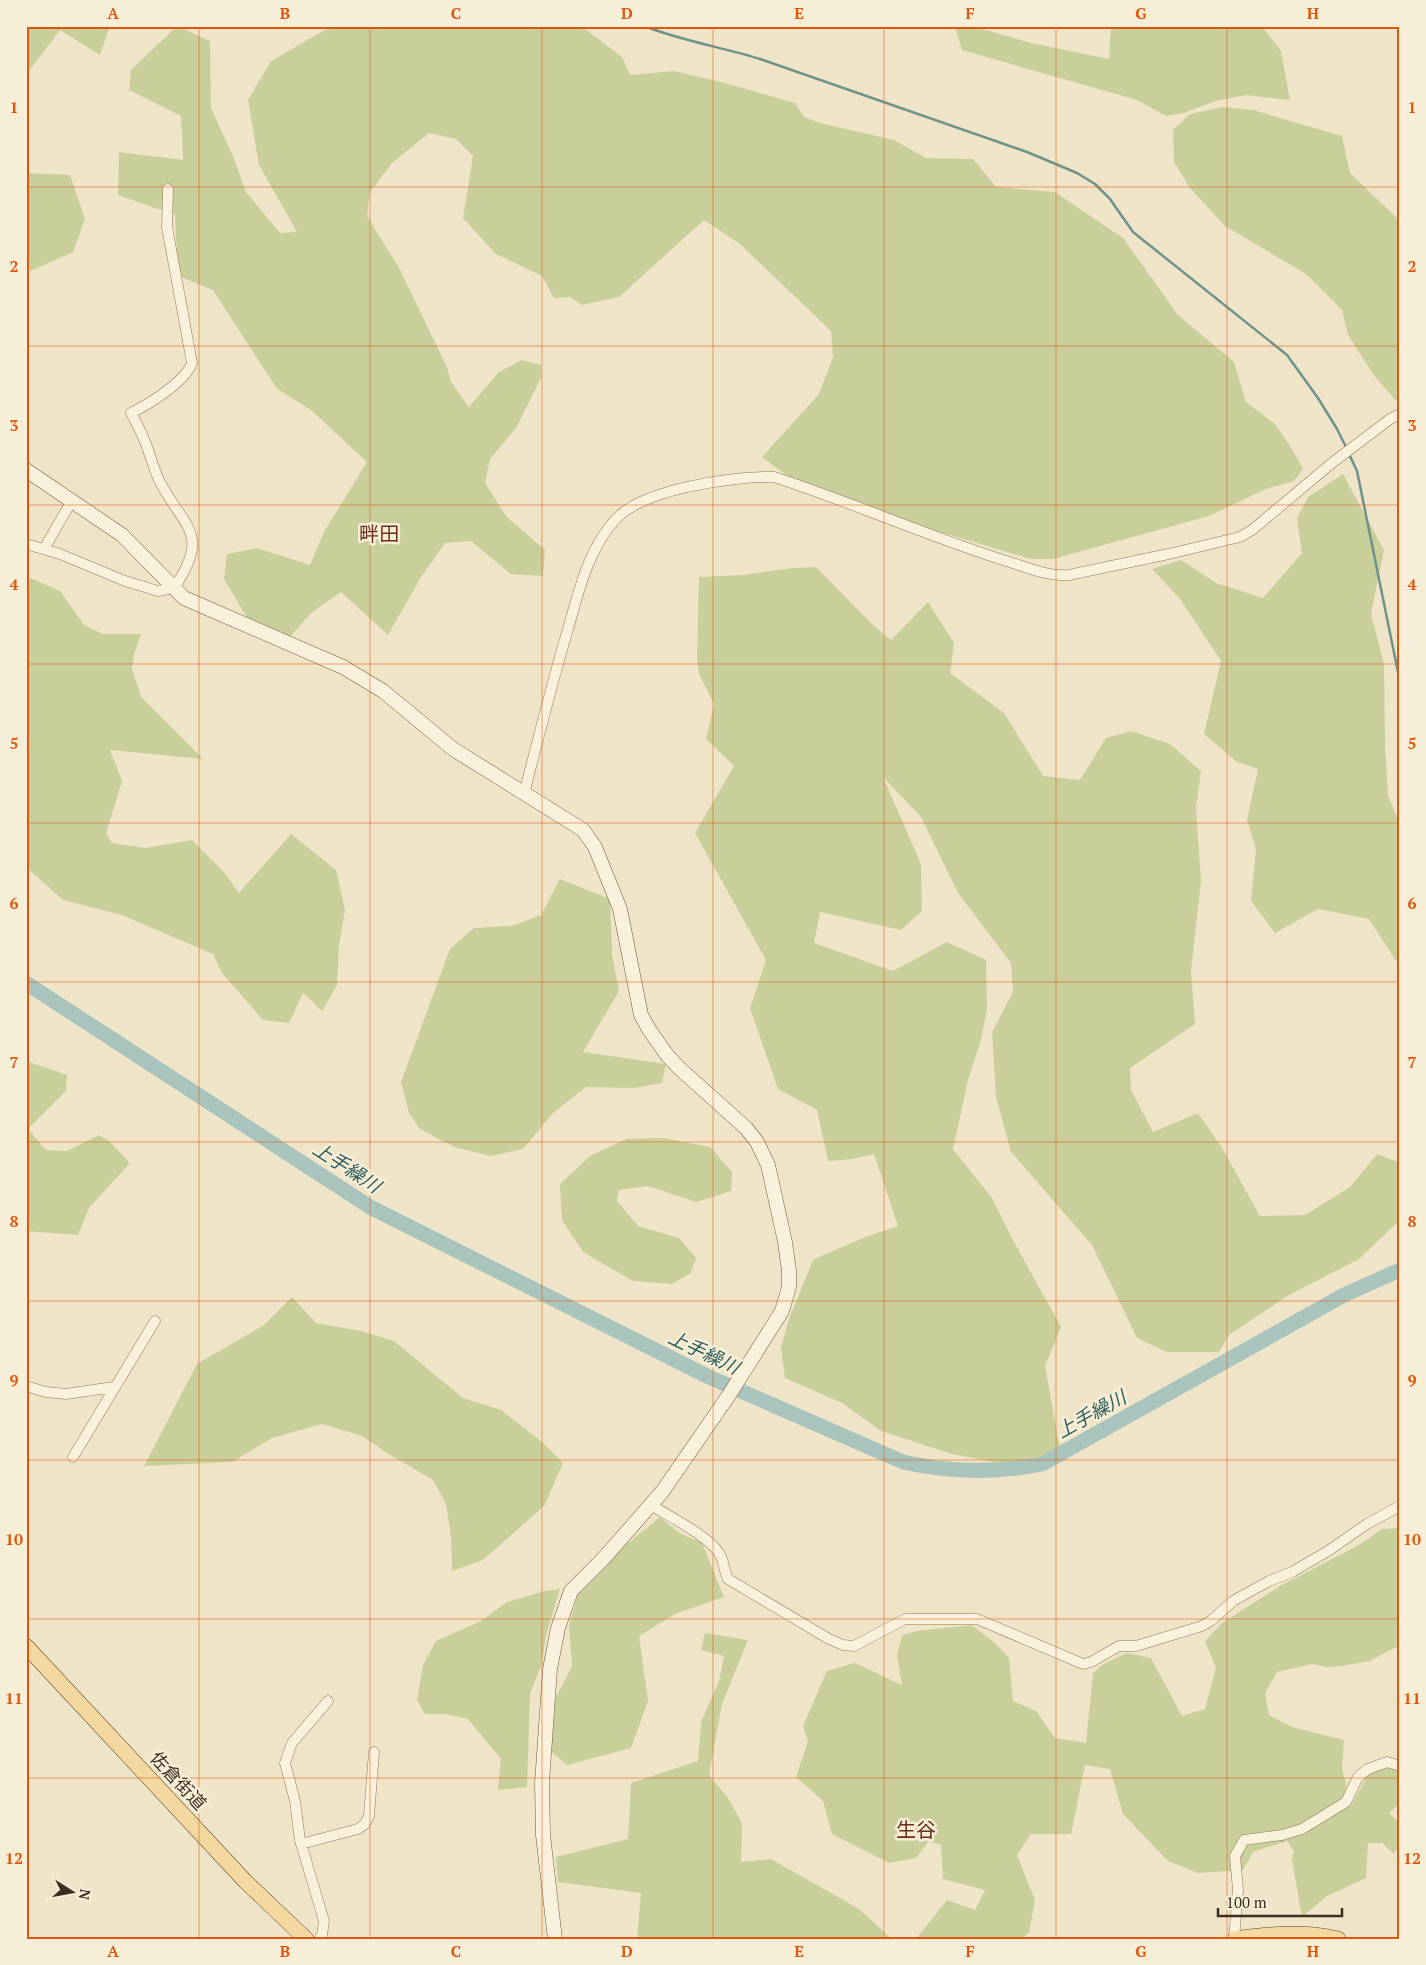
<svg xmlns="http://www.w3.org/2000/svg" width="1426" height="1965" viewBox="0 0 1426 1965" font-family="'PT Serif','Noto Sans JP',serif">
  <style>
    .green { fill: #c9cf9b }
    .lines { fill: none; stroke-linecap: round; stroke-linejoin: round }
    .stream { stroke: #6f938a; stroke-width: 2.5 }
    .river { stroke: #a9c4bc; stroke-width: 15 }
    .street-casing { stroke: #8d765c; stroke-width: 11 }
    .secondary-casing { stroke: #6f573f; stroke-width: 15 }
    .primary-casing { stroke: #5b4430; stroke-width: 16 }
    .street { stroke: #faf1dc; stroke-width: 10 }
    .secondary { stroke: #faf1dc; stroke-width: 14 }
    .primary { stroke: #f3d9a0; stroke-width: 15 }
    .grid { fill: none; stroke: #df570d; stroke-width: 1; stroke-opacity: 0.55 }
    .labels { text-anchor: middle; stroke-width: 5; stroke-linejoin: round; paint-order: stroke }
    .street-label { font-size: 18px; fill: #3d2e20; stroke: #f7eed8 }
    .water-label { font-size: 19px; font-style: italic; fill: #2f5d5a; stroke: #f7eed8 }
    .quarter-label { font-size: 20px; fill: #6b2e1e; stroke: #f7eed8 }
    .neatline { fill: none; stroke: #df570d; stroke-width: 2 }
    .grid-label { font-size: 16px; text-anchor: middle; font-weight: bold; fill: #df570d }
  </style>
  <rect width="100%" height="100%" fill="#f0e4c8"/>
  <path class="green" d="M 26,26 L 110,26 L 100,55 L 60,30 L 26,75 Z
    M 177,26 L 210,41 L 211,108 L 233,156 L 246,192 L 280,233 L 297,232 L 259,165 L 248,100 L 271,61 L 332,26 L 581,26 L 622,57 L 630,75 L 674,71 L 725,83 L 795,103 L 804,117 L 820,123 L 894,140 L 926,158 L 973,159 L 996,187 L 1055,192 L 1123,238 L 1178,315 L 1234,362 L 1246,402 L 1275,424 L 1290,446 L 1303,469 L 1294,481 L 1266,489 L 1209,516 L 1053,559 L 1031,559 L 812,494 L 762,457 L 819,394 L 833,357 L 831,331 L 740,244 L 704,220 L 619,297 L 582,305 L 570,297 L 554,298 L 542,276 L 496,254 L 463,218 L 473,156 L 456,139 L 429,133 L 392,163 L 370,192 L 367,216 L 399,268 L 447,367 L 451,382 L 469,407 L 499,372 L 522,360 L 541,365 L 541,378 L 516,428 L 490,459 L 485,483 L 506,516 L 545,550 L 543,576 L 511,574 L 471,541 L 445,543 L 421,577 L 388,635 L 341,592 L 311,613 L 289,638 L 253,628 L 224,579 L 227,554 L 257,548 L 310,565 L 324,532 L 367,462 L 311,410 L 277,389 L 213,290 L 181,277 L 177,257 L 175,215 L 118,195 L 119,152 L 183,160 L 181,116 L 129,90 L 131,70 Z
    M 955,26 L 972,26 L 1031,43 L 1109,59 L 1111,26 L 1262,26 L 1281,51 L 1290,100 L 1246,95 L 1215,101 L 1184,113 L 1166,116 L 1137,100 L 962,50 Z
    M 1222,107 L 1253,110 L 1342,136 L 1350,173 L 1400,221 L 1400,400 L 1395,400 L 1373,374 L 1348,335 L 1342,310 L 1306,274 L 1225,226 L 1190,188 L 1174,162 L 1173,130 L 1190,114 Z
    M 26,173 L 70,175 L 85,219 L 73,252 L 26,273 Z
    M 1343,474 L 1384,550 L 1371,614 L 1384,664 L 1385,746 L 1388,795 L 1400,825 L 1400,967 L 1369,919 L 1318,909 L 1275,933 L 1251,901 L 1256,849 L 1247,820 L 1258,769 L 1237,762 L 1204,734 L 1221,661 L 1180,599 L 1152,569 L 1181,560 L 1216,583 L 1263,598 L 1302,553 L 1297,518 L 1308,497 Z
    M 816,567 L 873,625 L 891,640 L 928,602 L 954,643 L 950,673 L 1004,713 L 1043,776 L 1080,780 L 1106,738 L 1131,731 L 1170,744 L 1201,771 L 1196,808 L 1201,881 L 1191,971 L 1195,1024 L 1130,1068 L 1131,1090 L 1153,1132 L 1198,1113 L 1221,1146 L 1260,1216 L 1305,1215 L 1350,1187 L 1377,1154 L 1400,1163 L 1400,1220 L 1359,1259 L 1289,1295 L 1229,1335 L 1219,1352 L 1167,1352 L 1137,1338 L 1092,1245 L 1011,1152 L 996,1097 L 992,1032 L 1013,992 L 1011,963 L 958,893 L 921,817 L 883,777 L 921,864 L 922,911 L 901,930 L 820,912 L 814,943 L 893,971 L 947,942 L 986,960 L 987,1009 L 981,1040 L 968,1080 L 953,1149 L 992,1198 L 1013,1240 L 1061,1327 L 1045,1366 L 1060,1449 L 1016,1466 L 952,1454 L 881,1431 L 842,1403 L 785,1378 L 781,1347 L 789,1319 L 813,1260 L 865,1237 L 898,1226 L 874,1154 L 853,1159 L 828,1161 L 817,1110 L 778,1089 L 750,1008 L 766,960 L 695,833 L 734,766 L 706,739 L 714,704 L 699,674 L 697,659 L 699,577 L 743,575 L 793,568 Z
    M 31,578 L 60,591 L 84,625 L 103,634 L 141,634 L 134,654 L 132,669 L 141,697 L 203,759 L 110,750 L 122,781 L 106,833 L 112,843 L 145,848 L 192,840 L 223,871 L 239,893 L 291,834 L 336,870 L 345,910 L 339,945 L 337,985 L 322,1011 L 303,993 L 289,1023 L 263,1020 L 222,973 L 213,954 L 122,915 L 63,900 L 26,867 L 26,580 Z
    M 560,879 L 610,899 L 612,954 L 619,991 L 583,1052 L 666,1064 L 662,1083 L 634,1088 L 586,1087 L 553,1113 L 523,1149 L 491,1156 L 454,1147 L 420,1129 L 409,1113 L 401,1082 L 450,949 L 474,928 L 512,926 L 541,915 Z
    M 26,1061 L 67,1075 L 66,1091 L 28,1129 L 46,1150 L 67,1151 L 99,1135 L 109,1141 L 130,1163 L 89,1208 L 78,1235 L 26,1231 Z
    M 664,1138 L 710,1147 L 732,1172 L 731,1191 L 696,1202 L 648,1186 L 619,1190 L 617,1201 L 638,1226 L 679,1238 L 696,1258 L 691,1273 L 672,1284 L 633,1281 L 583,1252 L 562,1220 L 560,1184 L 590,1156 L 626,1139 Z
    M 292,1297 L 316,1323 L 361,1331 L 394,1341 L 463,1398 L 501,1410 L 542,1442 L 563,1463 L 544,1506 L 483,1560 L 452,1571 L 451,1535 L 446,1504 L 433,1480 L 387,1453 L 362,1436 L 322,1424 L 272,1438 L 232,1462 L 144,1466 L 197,1364 L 264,1325 Z
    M 660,1517 L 681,1534 L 702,1543 L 724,1597 L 675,1614 L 639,1636 L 648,1701 L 631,1748 L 567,1765 L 552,1752 L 548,1713 L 572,1666 L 569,1625 L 580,1587 L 617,1552 Z
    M 1400,1528 L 1400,1645 L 1370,1661 L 1341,1666 L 1327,1667 L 1312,1664 L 1277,1672 L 1265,1693 L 1269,1715 L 1292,1727 L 1344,1740 L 1342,1768 L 1351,1806 L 1367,1776 L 1387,1765 L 1400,1770 L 1400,1803 L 1389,1813 L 1400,1824 L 1400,1844 L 1394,1854 L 1382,1843 L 1368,1843 L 1366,1878 L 1327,1896 L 1302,1917 L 1292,1860 L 1294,1851 L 1287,1841 L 1253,1852 L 1243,1870 L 1198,1873 L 1168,1861 L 1123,1814 L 1110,1769 L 1085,1765 L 1071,1834 L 1031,1834 L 1017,1855 L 1035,1900 L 1029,1933 L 1020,1939 L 916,1939 L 947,1900 L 975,1910 L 985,1890 L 943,1879 L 941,1845 L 929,1841 L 916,1858 L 889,1863 L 832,1834 L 823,1801 L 796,1777 L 808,1741 L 803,1726 L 827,1671 L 855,1663 L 902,1685 L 897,1655 L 902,1635 L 917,1631 L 972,1625 L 996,1644 L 1009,1658 L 1013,1701 L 1036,1711 L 1055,1738 L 1086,1743 L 1093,1673 L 1102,1665 L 1126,1653 L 1151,1658 L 1182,1716 L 1205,1709 L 1216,1668 L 1205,1641 L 1222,1623 L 1280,1586 L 1359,1545 L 1382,1529 Z
    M 560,1589 L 546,1635 L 542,1663 L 530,1694 L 527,1787 L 498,1790 L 501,1759 L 468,1719 L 444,1714 L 425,1714 L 417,1700 L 423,1665 L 436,1641 L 481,1621 L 507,1602 L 545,1591 Z
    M 705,1633 L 748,1640 L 722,1704 L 709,1775 L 728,1798 L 742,1823 L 741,1862 L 771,1859 L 859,1909 L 892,1939 L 637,1939 L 641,1893 L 558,1882 L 556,1857 L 628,1839 L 631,1783 L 698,1761 L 701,1722 L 719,1681 L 724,1656 L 701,1650 Z"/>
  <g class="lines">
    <path class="stream" d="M 644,26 C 682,41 722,47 760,59 L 1027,152 L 1077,173 L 1095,184 L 1110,199 L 1133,232 L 1287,355 L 1318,398 L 1337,429 L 1347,449
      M 1349,454 L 1357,471 L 1400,682"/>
    <path class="river" d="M 26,983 L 370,1207 L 709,1377 L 903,1462 C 948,1472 997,1473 1042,1464 L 1344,1295 L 1400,1270"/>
    <defs>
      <path id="street" d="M 26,544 L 60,554 L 125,581 L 158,591 L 174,588 C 212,532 183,528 159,480 C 154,469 151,458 147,447 C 143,435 137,424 131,413 C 149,404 185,382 192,363 L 167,227 L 168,189
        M 44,549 L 71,502
        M 524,794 C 538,739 552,683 568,629 C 579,591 588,549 616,519 C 643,489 734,476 774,477 C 851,502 925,535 1003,560 C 1024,566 1047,577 1069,575 L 1173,553 L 1240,537 L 1252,530 L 1332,463 L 1390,419 L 1400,414
        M 26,1386 L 46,1392 L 66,1394 L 114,1387
        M 73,1457 L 155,1321
        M 651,1505 C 670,1517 707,1535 719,1553 C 724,1560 724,1571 728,1579 L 829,1639 L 843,1645 L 854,1646 L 905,1619 L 977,1619 L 1083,1664 L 1091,1662 L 1119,1646 L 1136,1646 L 1202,1626 L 1212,1620 L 1233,1601 L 1269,1581 L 1292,1572 L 1328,1551 L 1367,1524 L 1400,1506
        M 301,1844 L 358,1829 L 365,1824 L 369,1816 L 374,1752
        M 319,1939 L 322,1935 L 324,1921 L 300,1840 L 295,1801 L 285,1763 L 292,1743 L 328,1701
        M 1234,1939 L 1238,1890 L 1235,1856 L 1244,1840 L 1282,1835 L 1302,1829 L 1346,1802 L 1358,1777 L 1368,1769 L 1387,1762 L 1400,1766"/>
      <path id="secondary" d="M 26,470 L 122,535 L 184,598 L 343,667 L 383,691 L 453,749 L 583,830 L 595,847 L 620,909 L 641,1015 L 650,1031 L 667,1055 L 679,1068 L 746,1128 L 757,1142 L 768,1165 L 785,1242 L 789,1271 L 789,1287 L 782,1311 L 729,1395 L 662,1492 L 603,1559 L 571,1591 L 558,1628 L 550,1669 L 542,1783 L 543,1835 L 555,1939"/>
      <path id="primary" d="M 26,1646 L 245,1881 L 306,1939
        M 1235,1939 C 1270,1934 1304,1931 1338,1939"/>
    </defs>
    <use href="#street" class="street-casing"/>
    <use href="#secondary" class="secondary-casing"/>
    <use href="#primary" class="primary-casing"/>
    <use href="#street" class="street"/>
    <use href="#secondary" class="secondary"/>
    <use href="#primary" class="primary"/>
  </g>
  <path class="grid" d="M 199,26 L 199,1939M 370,26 L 370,1939M 542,26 L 542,1939M 713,26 L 713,1939M 884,26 L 884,1939M 1056,26 L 1056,1939M 1227,26 L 1227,1939M 26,187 L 1400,187M 26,346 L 1400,346M 26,505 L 1400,505M 26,664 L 1400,664M 26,823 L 1400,823M 26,982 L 1400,982M 26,1142 L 1400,1142M 26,1301 L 1400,1301M 26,1460 L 1400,1460M 26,1619 L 1400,1619M 26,1778 L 1400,1778"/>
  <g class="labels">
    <g class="street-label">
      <text transform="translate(178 1781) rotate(47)" y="6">佐倉街道</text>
    </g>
    <g class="water-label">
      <text transform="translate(347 1167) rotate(33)" y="7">上手繰川</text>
      <text transform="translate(704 1352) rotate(26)" y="7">上手繰川</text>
      <text transform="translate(1091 1414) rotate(-29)" y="7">上手繰川</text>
    </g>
    <g class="quarter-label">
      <text x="379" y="541">畔田</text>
      <text x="916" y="1837">生谷</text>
    </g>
  </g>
  <rect width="1426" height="1965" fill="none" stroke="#f7eed8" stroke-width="55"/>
  <g transform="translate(72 1892) rotate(101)" stroke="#f7eed8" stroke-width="4" paint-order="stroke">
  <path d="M0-4L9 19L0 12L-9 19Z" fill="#3d2e20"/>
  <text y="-8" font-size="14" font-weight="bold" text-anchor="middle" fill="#3d2e20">N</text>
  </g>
  <path d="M1218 1908v8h124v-8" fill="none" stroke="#3d2e20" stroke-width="2.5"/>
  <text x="1226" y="1908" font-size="15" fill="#3d2e20" stroke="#f7eed8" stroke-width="4" paint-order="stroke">100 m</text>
  <rect x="28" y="28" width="1370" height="1910" class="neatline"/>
  <g class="grid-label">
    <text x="113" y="19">A</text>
    <text x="285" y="19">B</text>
    <text x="456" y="19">C</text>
    <text x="627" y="19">D</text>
    <text x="799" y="19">E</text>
    <text x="970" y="19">F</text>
    <text x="1141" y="19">G</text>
    <text x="1313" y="19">H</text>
    <text x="14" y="113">1</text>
    <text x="1412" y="113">1</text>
    <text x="14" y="272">2</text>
    <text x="1412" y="272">2</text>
    <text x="14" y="431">3</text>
    <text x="1412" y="431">3</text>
    <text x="14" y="590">4</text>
    <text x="1412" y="590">4</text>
    <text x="14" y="749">5</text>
    <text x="1412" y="749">5</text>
    <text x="14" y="909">6</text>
    <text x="1412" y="909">6</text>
    <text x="14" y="1068">7</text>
    <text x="1412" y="1068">7</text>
    <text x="14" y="1227">8</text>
    <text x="1412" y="1227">8</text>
    <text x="14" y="1386">9</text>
    <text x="1412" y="1386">9</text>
    <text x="14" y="1545">10</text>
    <text x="1412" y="1545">10</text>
    <text x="14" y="1704">11</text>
    <text x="1412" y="1704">11</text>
    <text x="14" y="1864">12</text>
    <text x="1412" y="1864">12</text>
    <text x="113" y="1957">A</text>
    <text x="285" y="1957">B</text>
    <text x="456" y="1957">C</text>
    <text x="627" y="1957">D</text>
    <text x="799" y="1957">E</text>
    <text x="970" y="1957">F</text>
    <text x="1141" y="1957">G</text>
    <text x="1313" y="1957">H</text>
  </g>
</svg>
